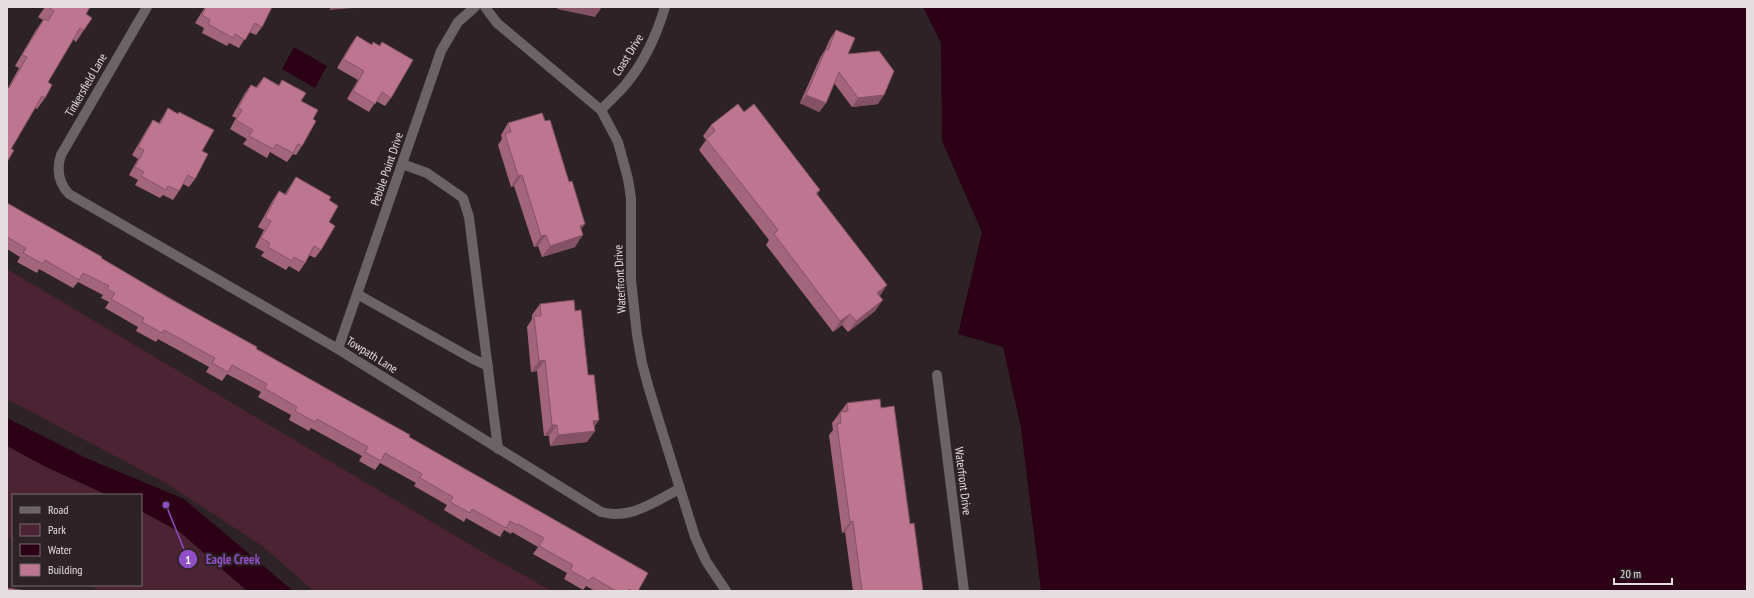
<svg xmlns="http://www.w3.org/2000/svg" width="1754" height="598" viewBox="0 0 1754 598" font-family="'PT Sans Narrow',sans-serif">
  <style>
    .green { fill: #4b2333 }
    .water { fill: #2c0015 }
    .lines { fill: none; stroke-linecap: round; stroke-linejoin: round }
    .street { stroke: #6a6466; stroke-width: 10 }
    .wall { fill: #a3657c }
    .shaded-wall { fill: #855265 }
    .building { fill: #be7590; stroke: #855265 }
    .labels { text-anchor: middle; stroke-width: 4; stroke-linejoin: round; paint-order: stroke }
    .street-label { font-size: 12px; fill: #e5dde0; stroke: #2d2226 }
    .leader { fill: none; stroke: #904fc6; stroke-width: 1.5 }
    .callout-dot { fill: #904fc6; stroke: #2d2226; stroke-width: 1.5 }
    .mark-label { font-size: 12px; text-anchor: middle; font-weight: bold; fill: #fff }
    .callout-label { font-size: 13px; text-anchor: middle; font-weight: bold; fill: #904fc6; stroke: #2d2226; stroke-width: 4; stroke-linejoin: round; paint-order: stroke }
  </style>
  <rect width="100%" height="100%" fill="#2d2226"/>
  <path class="green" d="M 7,269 L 491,557 L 552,591 L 314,591 L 262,546 L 166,483 L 7,399 Z
    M 7,441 L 110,495 L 13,495 L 13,541 L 7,537 Z
    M 141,511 L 180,532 L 247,591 L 100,591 L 90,585 L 141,585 Z"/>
  <path class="water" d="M 923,7 L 1747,7 L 1747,591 L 1041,591 L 1021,428 L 1003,347 L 958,334 L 982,232 L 942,141 L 941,43 Z
    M 294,47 L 327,66 L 315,88 L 282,69 Z
    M 7,418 L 86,458 L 184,499 L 293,591 L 247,591 L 180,532 L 141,511 L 141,495 L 107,495 L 46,467 L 7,446 Z"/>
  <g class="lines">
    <path class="street" d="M 147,7 L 61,155 C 56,170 59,183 69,194 L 338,349 L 601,512 C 630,520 654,502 679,489
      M 485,7 L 497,23 L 601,110 L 618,142 L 628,179 L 631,198 L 631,280 L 637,335 L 642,363 L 649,389 L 695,537 L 706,561 L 726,591
      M 601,110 C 609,101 619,93 626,84 C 645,61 657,34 665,7
      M 402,164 L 427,173 L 463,198 L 469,217 L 498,449
      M 357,294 L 473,359 L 488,366
      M 338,349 L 441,51 L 458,22 L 475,7
      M 937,375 L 964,591"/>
  </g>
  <path class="wall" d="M 45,7 L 90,7 L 86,14 L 84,30 L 76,42 L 73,39 L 48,82 L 45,98 L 37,109 L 35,108 L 11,149 L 7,162 L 8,88 L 19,68 L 15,66 L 36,30 L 43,20 L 38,17 Z
    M 205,7 L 272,7 L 262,27 L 256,35 L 249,32 L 239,48 L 229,43 L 227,46 L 202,33 L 204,28 L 195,23 Z
    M 836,30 L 848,54 L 878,104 L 852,107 L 834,83 L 826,103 L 819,112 L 800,103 L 820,58 L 825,50 L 830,39 Z
    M 357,36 L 372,45 L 379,46 L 382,42 L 391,98 L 385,106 L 376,101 L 369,112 L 347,99 L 358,80 L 337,68 L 351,44 Z
    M 264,77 L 279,85 L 282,80 L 301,101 L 313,119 L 302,146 L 296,155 L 293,154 L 287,162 L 270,152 L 267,158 L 243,144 L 247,139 L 230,129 L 236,118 L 232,116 L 245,93 L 251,85 L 256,87 Z
    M 168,108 L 202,151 L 195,179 L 189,187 L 183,184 L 179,191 L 173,200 L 163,195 L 160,198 L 135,185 L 138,180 L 129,175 L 138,159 L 132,155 L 147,129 L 153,120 L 159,123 Z
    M 744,112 L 820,190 L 817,194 L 879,296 L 875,311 L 848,332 L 842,325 L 833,332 L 766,245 L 769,240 L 699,150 L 706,140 L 703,136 L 711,125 Z
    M 508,123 L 581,229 L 575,247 L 542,257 L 538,246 L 534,247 L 514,186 L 511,187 L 498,145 L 502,139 L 501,135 Z
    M 296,177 L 329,200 L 329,222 L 321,250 L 315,258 L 309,255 L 305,263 L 299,272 L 289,266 L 286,270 L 261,256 L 264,252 L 255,247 L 264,230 L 258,227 L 273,200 L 279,191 L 285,194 L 290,186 Z
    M 7,203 L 101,258 L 409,437 L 638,591 L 595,591 L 586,586 L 583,590 L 564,579 L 567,573 L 533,554 L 538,547 L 512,532 L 511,534 L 504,530 L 500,537 L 466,518 L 464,522 L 444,510 L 447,505 L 414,486 L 416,483 L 380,463 L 375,470 L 359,461 L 362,456 L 311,428 L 309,431 L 289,420 L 291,415 L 258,397 L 261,392 L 227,374 L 222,381 L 206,372 L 209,367 L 158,339 L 156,342 L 136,331 L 138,327 L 105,308 L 109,302 L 101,298 L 103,295 L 78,282 L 73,288 L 39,269 L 37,273 L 17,262 L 20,257 L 7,249 Z
    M 540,304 L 575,311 L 588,375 L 599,420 L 594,427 L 587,442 L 550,446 L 549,436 L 544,436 L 537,371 L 531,372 L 527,327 L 532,319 L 532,315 Z
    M 847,403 L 881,408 L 910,524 L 923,591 L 853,591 L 845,532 L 842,533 L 829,435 L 833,430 L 832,423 Z"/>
  <path class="shaded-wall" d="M 331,7 L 365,7 L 329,10 Z
    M 559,7 L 602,7 L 595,17 L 557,9 Z
    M 806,95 L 826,103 L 819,112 L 800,103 Z
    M 884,95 L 878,104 L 852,107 L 858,98 Z
    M 522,175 L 514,186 L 511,187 L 518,176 Z
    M 585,224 L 577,235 L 580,226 Z
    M 546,235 L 538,246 L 534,247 L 541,236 Z
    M 583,235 L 575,247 L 542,257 L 550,246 Z
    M 887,285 L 880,296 L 877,293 Z
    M 883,300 L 875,311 L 848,332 L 856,321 Z
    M 850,314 L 842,325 L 833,332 L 840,321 Z
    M 545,360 L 537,371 L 531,372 L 539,361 Z
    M 599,420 L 591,431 L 595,431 L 587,442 L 550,446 L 558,435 L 593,421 Z
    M 552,425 L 557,425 L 549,436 L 544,436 Z
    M 853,521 L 845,532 L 842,533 L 850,522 Z"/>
  <path class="building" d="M 48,7 L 90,7 L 86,14 L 92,18 L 84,30 L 80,28 L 48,82 L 52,85 L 45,98 L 42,96 L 11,149 L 14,150 L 7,162 L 7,87 L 9,88 L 27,57 L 22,55 L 44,19 L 48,21 L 54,11 Z
    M 206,7 L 272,7 L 262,27 L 255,23 L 245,40 L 235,34 L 233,38 L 208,24 L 210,20 L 202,15 Z
    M 836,30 L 855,38 L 848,54 L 879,51 L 894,71 L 884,95 L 858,98 L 839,72 L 826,103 L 806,95 L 826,49 L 828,50 Z
    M 357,36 L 372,45 L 373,42 L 380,46 L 382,42 L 413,60 L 391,98 L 382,92 L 375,104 L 353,91 L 364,71 L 343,59 Z
    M 264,77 L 279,86 L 282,80 L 306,93 L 301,101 L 318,110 L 313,119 L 316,121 L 302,146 L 298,144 L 293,153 L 276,144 L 273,149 L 249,136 L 253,130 L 236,120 L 242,110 L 238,108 L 251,85 L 257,88 Z
    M 738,104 L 744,112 L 754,104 L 820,190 L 816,193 L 887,285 L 877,293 L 883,300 L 856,321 L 850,314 L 840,321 L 774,234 L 778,230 L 706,139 L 715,131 L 711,125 Z
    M 168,108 L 178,114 L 179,112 L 214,130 L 202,151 L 208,154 L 195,179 L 188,175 L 179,191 L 168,186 L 166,190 L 141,176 L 144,172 L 135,167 L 144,150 L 138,147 L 153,120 L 160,124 Z
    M 542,113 L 545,121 L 550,120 L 569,182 L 572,181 L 585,224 L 580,226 L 583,235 L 550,246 L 546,235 L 541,236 L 522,175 L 518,176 L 505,134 L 511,132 L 508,123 Z
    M 296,177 L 331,197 L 329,200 L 338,206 L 329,222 L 335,226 L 321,250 L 314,246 L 305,263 L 294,257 L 292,261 L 268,247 L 270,243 L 261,238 L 271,221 L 265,218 L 279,191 L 286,195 Z
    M 7,203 L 102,257 L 101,258 L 165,296 L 257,347 L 256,349 L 410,435 L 409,437 L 648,573 L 638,591 L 633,591 L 629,589 L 628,591 L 616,591 L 592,577 L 589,581 L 570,570 L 573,565 L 539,546 L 544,538 L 518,524 L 517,525 L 510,521 L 506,528 L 472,509 L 470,513 L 450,502 L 453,497 L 420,478 L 422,474 L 385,453 L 381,461 L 365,452 L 368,447 L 317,419 L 315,422 L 295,411 L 297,407 L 264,388 L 267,384 L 232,365 L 228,372 L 212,363 L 215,358 L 164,330 L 162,333 L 142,322 L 144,318 L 111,299 L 115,293 L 107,289 L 109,286 L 83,273 L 79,280 L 45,260 L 43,264 L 23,253 L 26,248 L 7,237 Z
    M 574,300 L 575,311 L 581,310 L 588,375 L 594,375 L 599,420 L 593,421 L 595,431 L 558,435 L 557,425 L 552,425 L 545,360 L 539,361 L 534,316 L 541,316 L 540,304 Z
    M 880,399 L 881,408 L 894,406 L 910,524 L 914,523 L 923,591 L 862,591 L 853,521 L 850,522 L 837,424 L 841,423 L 840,412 L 848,411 L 847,403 Z
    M 7,588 L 27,591 L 7,591 Z"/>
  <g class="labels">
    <g class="street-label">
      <text transform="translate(628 55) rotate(-58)" y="4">Coast Drive</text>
      <text transform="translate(86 85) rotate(-60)" y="4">Tinkersfield Lane</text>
      <text transform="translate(387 169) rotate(-71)" y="4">Pebble Point Drive</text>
      <text transform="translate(620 279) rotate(-93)" y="4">Waterfront Drive</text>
      <text transform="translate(372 355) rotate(32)" y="4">Towpath Lane</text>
      <text transform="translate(963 481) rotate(83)" y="4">Waterfront Drive</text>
    </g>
  </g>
  <path class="leader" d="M166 505L188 559"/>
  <g class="callout-dot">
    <circle cx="166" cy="505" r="4"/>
    <circle cx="188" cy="559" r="10"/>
  </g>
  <g class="mark-label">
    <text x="188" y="564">1</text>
  </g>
  <g class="callout-label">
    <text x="233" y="564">Eagle Creek</text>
  </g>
  <rect width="1754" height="598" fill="none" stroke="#e5dde0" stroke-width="16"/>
  <rect x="12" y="494" width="130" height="92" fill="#2d2226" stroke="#776d70"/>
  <rect x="20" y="507" width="20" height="6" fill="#6a6466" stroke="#776d70"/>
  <text x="48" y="514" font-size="12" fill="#e5dde0">Road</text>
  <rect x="20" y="524" width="20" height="12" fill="#4b2333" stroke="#776d70"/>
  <text x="48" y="534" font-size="12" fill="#e5dde0">Park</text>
  <rect x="20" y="544" width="20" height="12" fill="#2c0015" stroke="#776d70"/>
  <text x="48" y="554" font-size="12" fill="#e5dde0">Water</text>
  <rect x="20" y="564" width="20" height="12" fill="#be7590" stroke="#776d70"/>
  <text x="48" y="574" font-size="12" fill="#e5dde0">Building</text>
  <path d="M1614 578v6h58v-6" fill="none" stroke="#e5dde0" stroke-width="2"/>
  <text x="1620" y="578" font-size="12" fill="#e5dde0" stroke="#2d2226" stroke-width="3" paint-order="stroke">20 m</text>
</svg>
